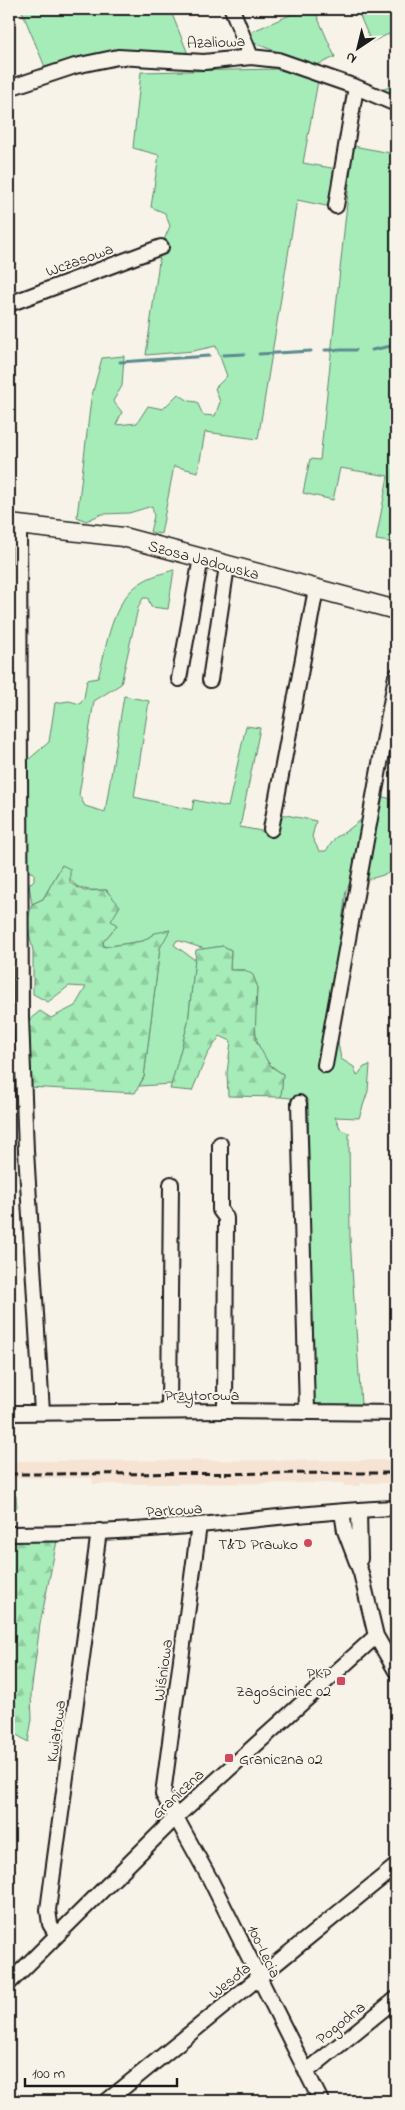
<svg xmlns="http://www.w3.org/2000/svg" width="405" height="2110" font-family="'Indie Flower',sans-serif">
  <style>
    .built { fill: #f6e3d4 }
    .grass { fill: #a6ecb9; stroke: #61846a }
    .forest { fill: url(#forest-firs); stroke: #61846a }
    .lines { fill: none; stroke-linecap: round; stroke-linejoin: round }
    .stream { stroke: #5a8b8f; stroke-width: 3 }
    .minor-casing { stroke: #1c1c1c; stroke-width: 18 }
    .major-casing { stroke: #1c1c1c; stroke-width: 21 }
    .minor { stroke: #f7f3e8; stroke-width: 14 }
    .major { stroke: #f7f3e8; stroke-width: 18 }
    .rail { stroke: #1c1c1c; stroke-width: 3; stroke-dasharray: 8 4; stroke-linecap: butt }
    .poi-dot { fill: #d1495b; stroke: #f7f3e8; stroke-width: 2 }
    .labels { text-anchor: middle; stroke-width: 4; stroke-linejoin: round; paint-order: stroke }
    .street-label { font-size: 16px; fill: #1c1c1c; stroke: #f7f3e8 }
    .poi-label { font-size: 16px; fill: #1c1c1c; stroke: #f7f3e8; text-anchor: end }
  </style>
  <defs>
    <pattern id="forest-firs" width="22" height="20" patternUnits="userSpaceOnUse" patternTransform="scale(1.25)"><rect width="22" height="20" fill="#a6ecb9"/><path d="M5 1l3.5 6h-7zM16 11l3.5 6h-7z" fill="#8eca9e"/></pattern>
  </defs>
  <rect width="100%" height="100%" fill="#f7f3e8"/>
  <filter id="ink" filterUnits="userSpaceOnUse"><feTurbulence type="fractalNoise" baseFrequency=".02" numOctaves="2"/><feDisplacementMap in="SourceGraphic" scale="10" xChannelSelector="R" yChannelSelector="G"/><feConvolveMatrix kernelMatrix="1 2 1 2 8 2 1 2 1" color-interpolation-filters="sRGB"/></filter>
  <g filter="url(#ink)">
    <path class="built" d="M396 1460V1483H361L360 1486H344V1483L93 1484 92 1478H9V1461Z"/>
    <path class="grass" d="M21 9H170L188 54 111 51 78 57 45 67Z
      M304 9H314L335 57 315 66 251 42 253 31Z
      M357 9H396V51L389 34 371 42Z
      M277 69 318 81 303 163 337 169 331 207 297 200 258 439 205 432 198 472 174 466 161 534 150 532 154 516 152 506 129 513 102 514 86 521 77 517 91 399 102 358 124 356 122 386 113 401 122 412 116 425 137 423 148 406 163 409 178 394 189 401 197 402 203 415 215 416 220 402 215 388 227 376 216 346 193 351 146 355 161 247 170 226 165 213 151 207 159 155 133 148 141 72Z
      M396 84V98L382 92V90Z
      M353 146 396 154V543L376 540 388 476 340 468 333 500 303 493 310 459 320 460Z
      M174 570 168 609 151 607 148 598H143L138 608 121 684 94 701 79 795 85 806 105 812 124 696 149 701 134 797 192 810 194 800 228 807 246 726 260 728 240 827 272 833 281 814 316 821 312 837 319 851H326L335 838 348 830 366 816 371 794 396 800V867L390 873 349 885 346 890 339 947 354 951 337 1037 341 1059 354 1067 357 1076 364 1067 370 1065 368 1091 359 1118 335 1117 341 1130 349 1133 350 1238 361 1405H313L308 1100 281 1097 283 1074C247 1053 256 1021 257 985L245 970H230L231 950 223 946 205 949 177 940 174 945 195 960 188 1023 172 1084 139 1086 144 1077 160 947 155 933 143 941 104 947 103 942 117 925 110 921 114 902 107 890C80 891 74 890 62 865L43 899 32 904 29 885 34 880V873L27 871 28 760 49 742 55 703 69 701 80 704 84 698 87 680 98 678C107 647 111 600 142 582 151 576 164 573 174 570Z"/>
    <path class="forest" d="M62 865 70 869V883L84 891 106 890 120 906 111 921 117 925 103 942 104 947 143 941 155 933 170 930 160 948 144 1077 135 1093 28 1087 30 1019 40 1011 51 1018 75 1006 86 987 69 986 48 1002 33 994V951L27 923 32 904 43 899Z
      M223 946 231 950 230 970H245L253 975 257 985 255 1039 270 1066 283 1074 281 1097 228 1096 227 1073 231 1041 220 1036 207 1055 192 1091 170 1089 188 1023 196 950Z
      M9 1494 16 1496 17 1507 9 1515Z
      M9 1538 57 1541 40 1624 31 1694 32 1719 28 1742 9 1730Z"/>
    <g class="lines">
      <path class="stream" d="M325 350H356
        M372 350 396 345
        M259 354 311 351
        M223 355 244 354
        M120 362 209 356"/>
      <g class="minor-casing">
        <path id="minor" d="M232 9 251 57
          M9 88 75 66 118 57 204 62 251 57 278 60 356 87 396 104
          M336 206 356 87
          M9 304 161 247
          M19 525 21 1017 26 1151 42 1412
          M179 679 201 558
          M210 680 227 566
          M271 829 316 589
          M325 1065 396 676
          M299 1103 307 1411
          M220 1144V1210L226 1218 225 1411
          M169 1411 171 1184
          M9 1413 225 1411 396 1413
          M359 1510 360 1559
          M342 1512 345 1531 361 1573 376 1636 396 1671
          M199 1525 163 1794 210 1879 321 2101
          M9 1534C72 1534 136 1531 199 1525 265 1519 330 1510 396 1508
          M56 1934 50 1924 48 1910 99 1531
          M9 1983 176 1817 376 1636
          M306 2072 396 1999
          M107 2101 396 1866"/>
      </g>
      <g class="major-casing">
        <path id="major" d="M9 524 123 537 396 610"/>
      </g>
      <use href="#minor" class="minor"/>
      <use href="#major" class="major"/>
      <path class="rail" d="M9 1474 396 1473"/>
    </g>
  </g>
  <g class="poi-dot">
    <circle cx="308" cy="1543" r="5"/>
    <rect x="336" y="1676" width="10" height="10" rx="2.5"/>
    <rect x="224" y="1753" width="10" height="10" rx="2.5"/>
  </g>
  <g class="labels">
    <g class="street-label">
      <text transform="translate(216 41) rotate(-2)" y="6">Azaliowa</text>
      <text transform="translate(79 259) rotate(-20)" y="6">Wczasowa</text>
      <text transform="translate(204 559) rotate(15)" y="6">Szosa Jadowska</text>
      <text x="202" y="1400">Przytorowa</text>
      <text transform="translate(174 1509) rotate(-4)" y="6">Parkowa</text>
      <text transform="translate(162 1670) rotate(-82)" y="6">Wiśniowa</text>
      <text transform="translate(55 1731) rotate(-82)" y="6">Kwiatowa</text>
      <text transform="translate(177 1793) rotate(-43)" y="6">Graniczna</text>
      <text transform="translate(265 1951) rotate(64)" y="6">100-Lecia</text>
      <text transform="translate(229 1980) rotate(-39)" y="6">Wesoła</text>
      <text transform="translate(340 2022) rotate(-39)" y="6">Pogodna</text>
    </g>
    <g class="poi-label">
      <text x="298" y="1549">T&amp;D Prawko</text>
      <text x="331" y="1678">PKP<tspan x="331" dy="18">Zagościniec 02</tspan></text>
      <text x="239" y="1764" text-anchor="start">Graniczna 02</text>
    </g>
  </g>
  <rect width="405" height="2110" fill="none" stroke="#f7f3e8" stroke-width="30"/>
  <rect x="15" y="15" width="375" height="2080" fill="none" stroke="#1c1c1c" stroke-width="2" filter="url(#ink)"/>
  <g transform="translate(358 48) rotate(215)" stroke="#f7f3e8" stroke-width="4" paint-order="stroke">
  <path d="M0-4L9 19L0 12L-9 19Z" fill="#1c1c1c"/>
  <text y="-8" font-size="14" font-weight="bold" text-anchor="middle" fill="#1c1c1c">N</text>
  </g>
  <path d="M25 2078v8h152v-8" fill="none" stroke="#1c1c1c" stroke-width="2.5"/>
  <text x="32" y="2078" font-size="15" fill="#1c1c1c" stroke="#f7f3e8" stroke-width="4" paint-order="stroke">100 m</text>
</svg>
